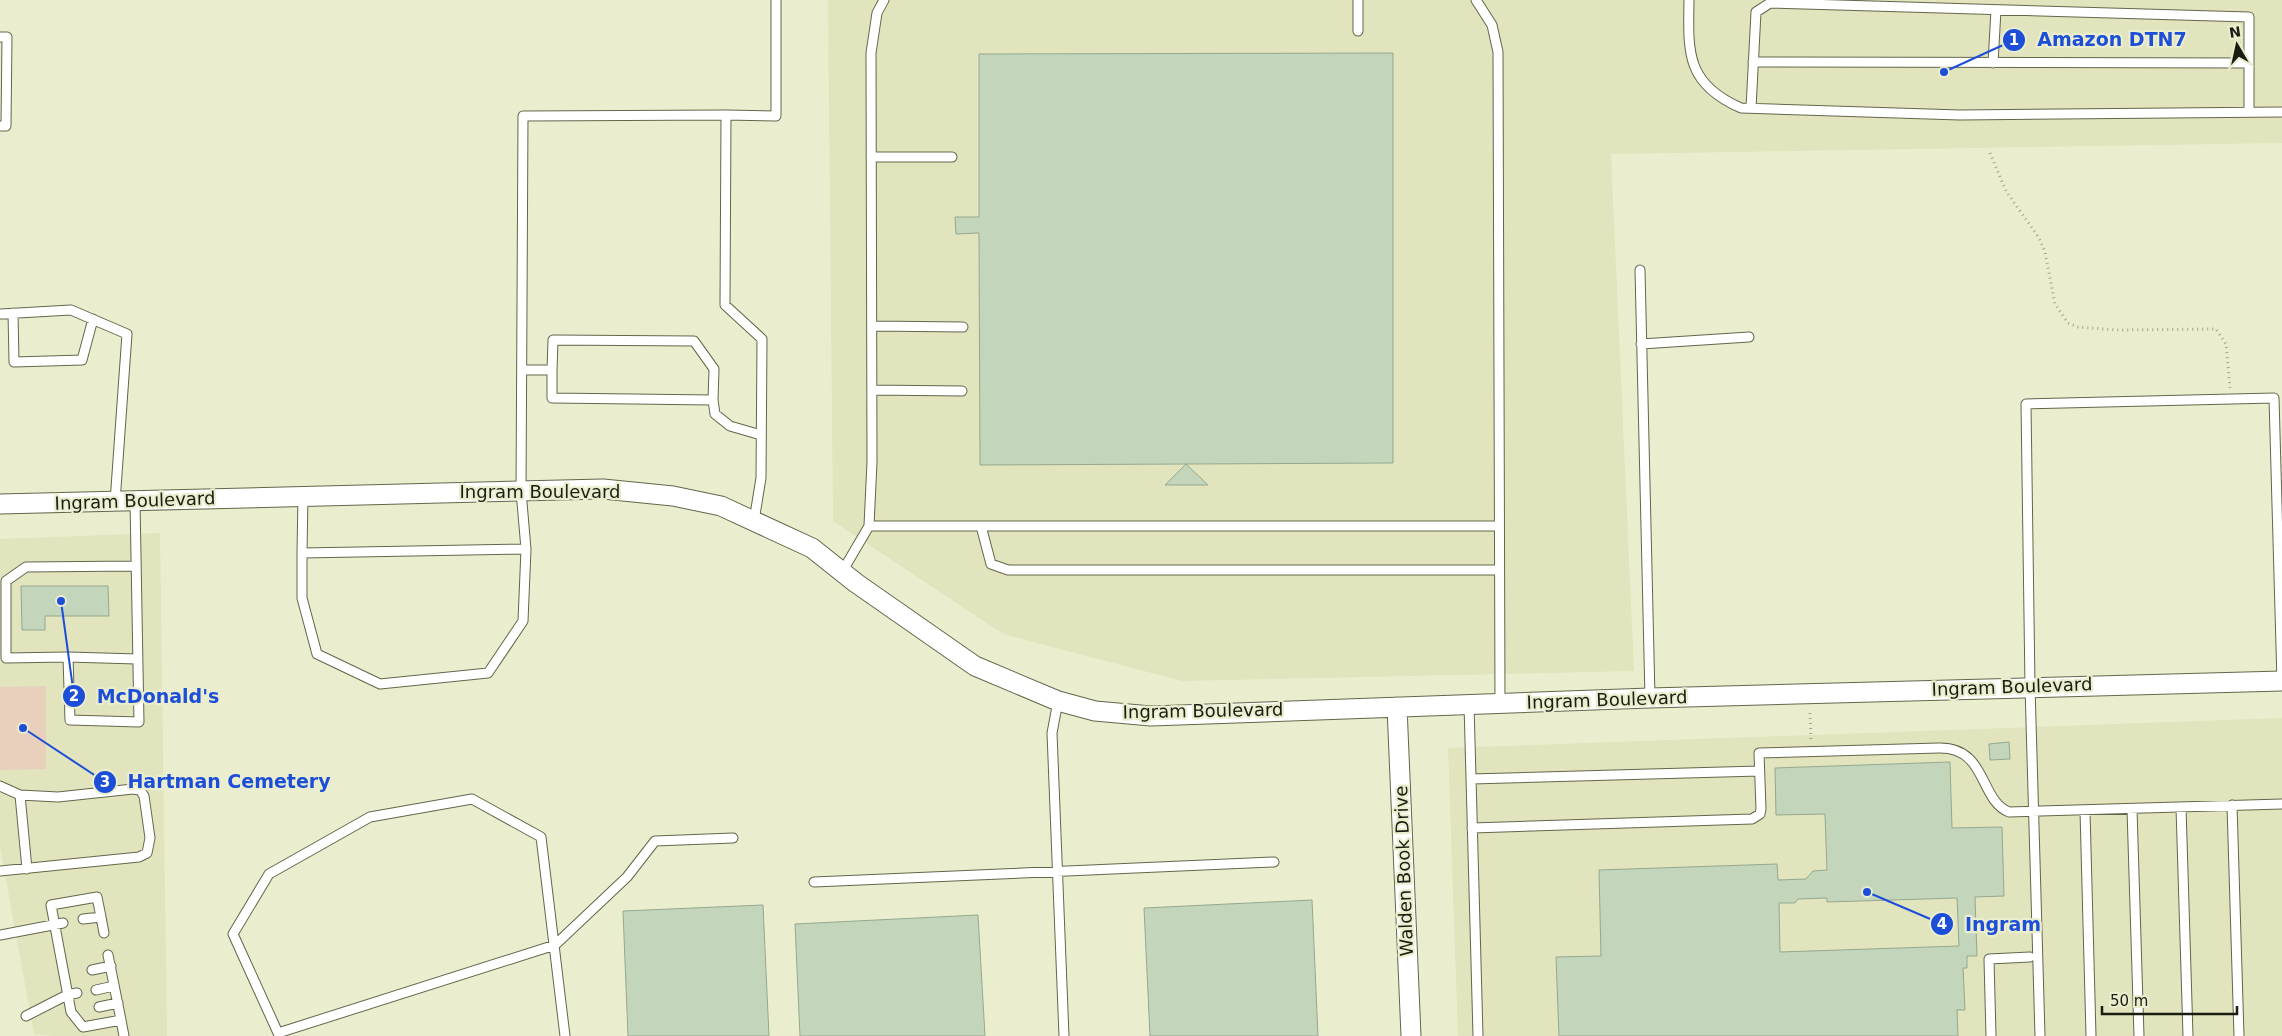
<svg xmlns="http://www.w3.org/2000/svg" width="2282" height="1036" font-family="'DejaVu Sans',sans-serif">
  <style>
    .built { fill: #e1e4bd }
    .green { fill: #e9d0bc }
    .building { fill: #c3d6bc; stroke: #95a88e; fill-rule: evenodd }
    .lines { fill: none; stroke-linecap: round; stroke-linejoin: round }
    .service-casing { stroke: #64664b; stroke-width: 11 }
    .minor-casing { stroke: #64664b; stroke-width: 21 }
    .path { stroke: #a3a68d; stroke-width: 3; stroke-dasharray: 1 4; stroke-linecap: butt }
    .service { stroke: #fff; stroke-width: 9 }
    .minor { stroke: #fff; stroke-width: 19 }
    .labels { text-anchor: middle; stroke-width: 4.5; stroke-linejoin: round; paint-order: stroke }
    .street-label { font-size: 18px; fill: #1c1d12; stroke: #eaeece }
    .leader { fill: none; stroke: #1d4ed8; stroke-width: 2 }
    .callout-dot { fill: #1d4ed8; stroke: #eaeece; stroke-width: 2 }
    .mark-label { font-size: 15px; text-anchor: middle; font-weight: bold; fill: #fff }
    .callout-label { font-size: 19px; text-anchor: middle; font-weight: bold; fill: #1d4ed8; stroke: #eaeece; stroke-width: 4.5; stroke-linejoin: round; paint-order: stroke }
  </style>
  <rect width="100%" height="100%" fill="#eaeece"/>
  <path class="built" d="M828 0H2282V143L1611 154 1634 671 1182 681 1003 634 833 521Z
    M160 533 167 1036H52L34 1034 0 847V539Z
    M2282 718V1036H1458L1448 748Z"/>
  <path class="green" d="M46 686V769L0 770V687Z"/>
  <path class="building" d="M1393 53V463L980 465 979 233 956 234 955 217H979V54Z
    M1186 464 1208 485H1165Z
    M21 586H108L109 616H45V630H22Z
    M2009 742 2010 759 1990 760 1989 744Z
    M1950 762 1952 828 2002 827 2004 896 1975 897 1977 956H1967V968H1963L1965 1010H1957L1958 1036H1559L1556 957 1601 956 1599 870 1777 864 1778 880 1806 879 1813 871 1827 870 1825 814 1776 815 1775 768ZM1827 898V902L1957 898 1959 946 1780 952 1779 903H1795L1798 899Z
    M1312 900 1318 1036H1150L1144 908Z
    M763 905 769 1036H628L623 911Z
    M978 915 985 1036H800L795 924Z"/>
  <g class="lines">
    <g class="service-casing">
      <path id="service" d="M1476 0 1492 25 1498 52 1500 704
        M1689 0C1688 53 1686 84 1741 108L1960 115 2282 112
        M1358 31V0
        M0 37H7L6 126H0
        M1753 62 2249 63
        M1993 63 1996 10
        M1751 108 1756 12 1770 3 2249 17V112
        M726 115 776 116V0
        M871 157H952
        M1640 270 1650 698
        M13 313 14 362 82 360 93 319
        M0 314 71 310 127 334 115 502
        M872 326 963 327
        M1641 344 1749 337
        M522 370H552L553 340 694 341 714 369 713 400 552 398V370
        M872 390 962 391
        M713 400 715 414 730 426 761 435
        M303 496 302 553 526 549 521 491 523 116 726 115 725 305 762 339 761 478 754 521
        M135 501 139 722 70 720 68 657 6 658V581L26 567 136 566
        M869 526H1499
        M981 526 991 564 1008 570H1499
        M302 553V598L317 654 380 684 488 673 523 621 526 549
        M842 572 869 526 872 462 871 53 877 13 884 0
        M68 657 137 659
        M1058 701 1052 733 1064 1036
        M1469 704 1478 1036
        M1471 779 1759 771
        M0 786 20 795 58 797 133 789 140 790 144 796 150 838 147 853 139 857 0 871
        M20 795 27 869
        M2232 805 2239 1036
        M2181 807 2188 1036
        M2132 809 2139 1036
        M2085 811 2091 1036
        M1472 828 1752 819 1760 814 1761 809 1759 753 1939 748C1987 747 1979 800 2009 812L2282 804
        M814 882 1274 862
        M101 917 97 897 51 905 71 1012 83 1027 121 1020 108 955
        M83 919 101 917 104 933
        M0 935 63 923
        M92 970 111 966
        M96 990 114 986
        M99 1007 118 1003
        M26 1016 67 995 77 993
        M121 1020 124 1036
        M565 1036 541 837 472 799 370 817 269 874 233 934 278 1033 555 945 627 877 655 841 733 838
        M1991 1036 1989 959 2030 957
        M2040 1036 2030 686 2026 404 2274 398 2282 682"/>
    </g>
    <g class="minor-casing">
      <path id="minor" d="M0 504 603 489 673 496 721 506 812 548 856 583 975 666 1058 701 1095 711 1151 716 1650 698 2282 681
        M1397 707 1411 1036"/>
    </g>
    <path class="path" d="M1990 153 2006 191 2039 238 2045 252 2055 304 2068 323 2078 327 2116 330 2216 329 2226 344 2230 388
      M1810 713 1811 740"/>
    <use href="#service" class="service"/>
    <use href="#minor" class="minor"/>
  </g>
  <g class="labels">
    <g class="street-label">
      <text x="540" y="498">Ingram Boulevard</text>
      <text transform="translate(135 501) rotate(-2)" y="6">Ingram Boulevard</text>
      <text transform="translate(2012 687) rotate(-2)" y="6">Ingram Boulevard</text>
      <text transform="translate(1607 700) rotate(-2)" y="6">Ingram Boulevard</text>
      <text transform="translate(1203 711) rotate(-1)" y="6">Ingram Boulevard</text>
      <text transform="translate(1404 871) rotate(-92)" y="6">Walden Book Drive</text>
    </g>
  </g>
  <path class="leader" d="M1944 72L2014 40M61 601L74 696M23 728L105 782M1867 892L1942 924"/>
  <g class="callout-dot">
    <circle cx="1944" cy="72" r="5"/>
    <circle cx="61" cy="601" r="5"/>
    <circle cx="23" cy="728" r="5"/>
    <circle cx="1867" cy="892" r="5"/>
    <circle cx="2014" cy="40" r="12"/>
    <circle cx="74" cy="696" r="12"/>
    <circle cx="105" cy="782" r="12"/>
    <circle cx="1942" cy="924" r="12"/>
  </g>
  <g class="mark-label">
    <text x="2014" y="45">1</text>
    <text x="74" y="701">2</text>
    <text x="105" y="787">3</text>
    <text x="1942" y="929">4</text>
  </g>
  <g class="callout-label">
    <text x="2112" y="46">Amazon DTN7</text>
    <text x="158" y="703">McDonald's</text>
    <text x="229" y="788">Hartman Cemetery</text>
    <text x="2003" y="931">Ingram</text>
  </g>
  <g transform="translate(2237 45) rotate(351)" stroke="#eaeece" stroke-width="4" paint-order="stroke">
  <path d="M0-4L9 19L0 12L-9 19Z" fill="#1c1d12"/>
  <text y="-8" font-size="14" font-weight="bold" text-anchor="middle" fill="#1c1d12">N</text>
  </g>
  <path d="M2102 1006v8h135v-8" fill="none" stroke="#1c1d12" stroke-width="2.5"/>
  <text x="2110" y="1006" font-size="15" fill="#1c1d12" stroke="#eaeece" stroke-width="4" paint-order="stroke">50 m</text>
</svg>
